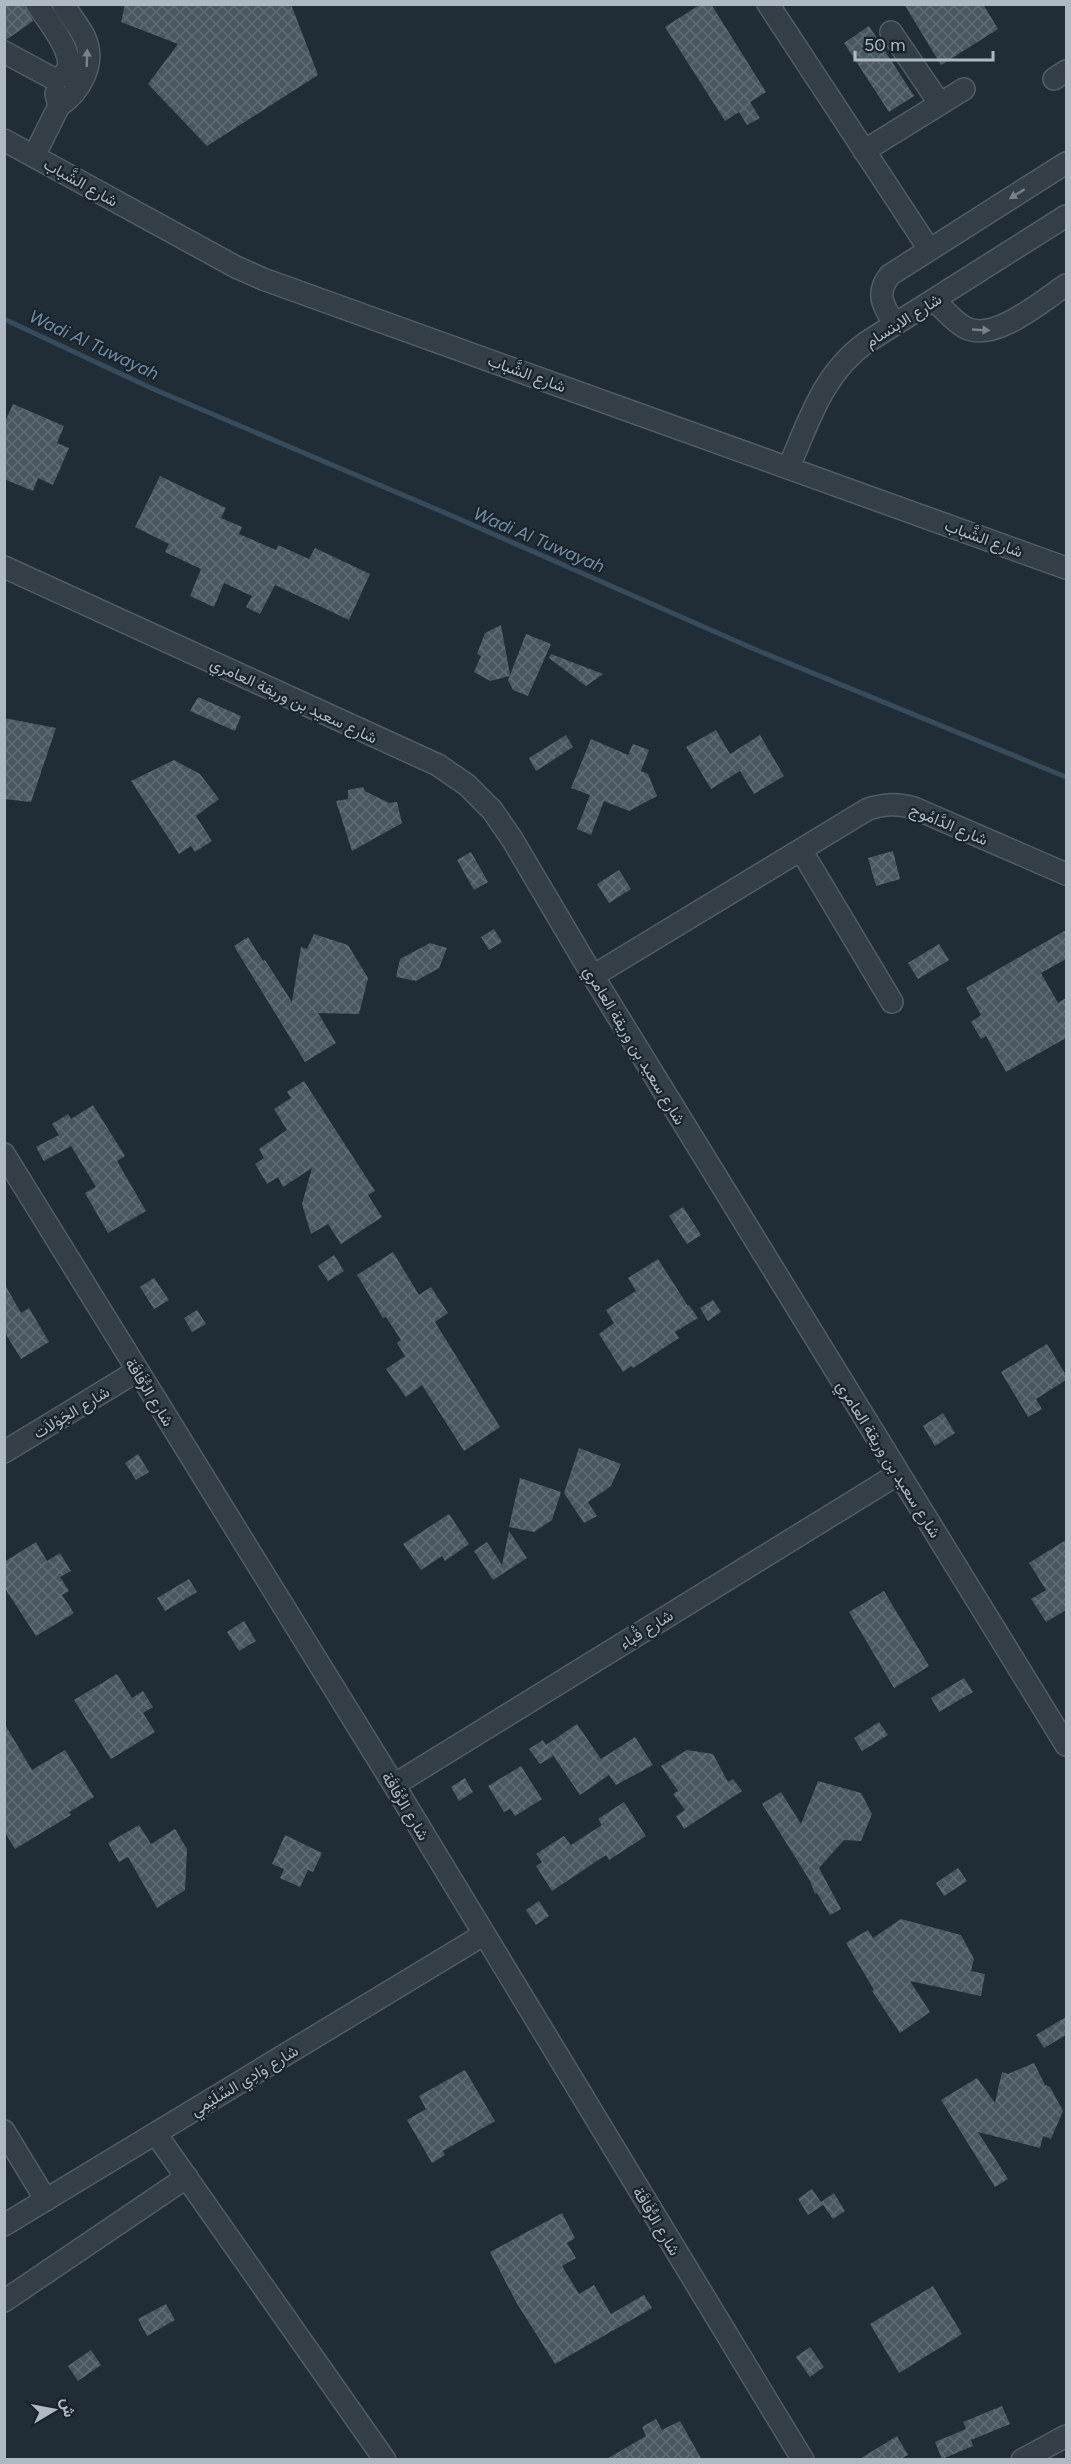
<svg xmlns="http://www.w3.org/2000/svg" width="1071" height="2464" font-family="Figtree,Vazirmatn,sans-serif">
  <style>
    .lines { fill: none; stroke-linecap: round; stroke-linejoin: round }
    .stream { stroke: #364b5c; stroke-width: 5 }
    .building { fill: url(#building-cross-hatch) }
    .minor-casing { stroke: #525c64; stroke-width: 24 }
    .minor { stroke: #343e46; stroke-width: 21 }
    .oneway { fill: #78828b }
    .labels { text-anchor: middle; stroke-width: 4.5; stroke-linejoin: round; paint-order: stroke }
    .street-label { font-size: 16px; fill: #afb9c3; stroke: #1a232b }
    .water-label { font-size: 18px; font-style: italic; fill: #718ea5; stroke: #1a232b }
  </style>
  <defs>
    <pattern id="building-cross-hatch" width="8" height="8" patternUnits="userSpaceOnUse" patternTransform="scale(1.5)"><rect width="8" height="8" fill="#495761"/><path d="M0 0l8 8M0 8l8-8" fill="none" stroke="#616d76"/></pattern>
  </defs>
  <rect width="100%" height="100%" fill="#212d36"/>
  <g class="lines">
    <path class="stream" d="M4 319 151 388 450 515 754 649 1066 777"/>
  </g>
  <path class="building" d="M4 4H24L33 21 6 40Z
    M125 4H291L318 75 207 146 148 84 178 44 121 22Z
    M701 4H711L766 92 750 102 760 118 747 125 739 112 725 121 665 27Z
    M904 4H983L998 29 941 65Z
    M869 26 914 96 889 112 844 43Z
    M13 404 64 426 57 443 69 448 53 485 38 478 33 491 4 479V424Z
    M160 476 226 508 221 518 242 527 239 534 276 550 278 545 309 559 315 548 370 574 349 620 275 585 260 614 246 607 252 596 224 583 214 607 190 596 201 569 165 552 169 544 135 527Z
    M501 625 510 675 526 634 551 644 528 696 513 690 508 680 510 676 490 681 474 672 481 656 477 654 485 633Z
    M551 654 603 674 586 686 549 658Z
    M198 697 241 716 235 731 190 711Z
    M4 718 56 728 31 802 4 799Z
    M716 730 730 754 760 735 784 776 754 794 740 771 711 789 686 747Z
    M566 735 573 747 536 771 529 758Z
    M591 739 628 755 633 744 649 750 641 771 648 774 657 796 629 811 604 801 591 835 577 829 590 795 571 788Z
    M174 760 200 774 219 799 196 816 212 841 195 852 191 846 179 854 131 781Z
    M363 787 365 791 389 803 397 802 402 823 352 851 336 801 348 799V790Z
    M893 851 900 879 876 886 868 858Z
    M471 852 488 882 474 890 457 860Z
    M619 870 631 889 609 903 597 884Z
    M494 929 502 942 489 950 481 937Z
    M1066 930V959L1041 973 1058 1003 1066 998V1038L1006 1072 986 1036 981 1039 971 1022 981 1015 966 988Z
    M314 934 348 945 368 978 359 1014 318 1013 336 1043 305 1062 234 946 248 937 263 961 265 960 292 1002 301 947 307 949Z
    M430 943 447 948 439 968 416 981 396 977 400 959Z
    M939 944 949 960 918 979 908 963Z
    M304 1081 375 1191 368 1195 382 1217 341 1244 328 1224 311 1234 302 1204 312 1168 283 1187 278 1177 267 1184 255 1164 264 1158 259 1149 287 1130 274 1109 291 1098 287 1092Z
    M93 1105 125 1156 117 1161 146 1211 108 1233 85 1193 96 1187 71 1146 44 1161 36 1147 59 1135 52 1124 68 1114 71 1119Z
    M683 1207 701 1235 687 1244 669 1216Z
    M393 1252 419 1295 431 1287 448 1313 435 1322 500 1427 464 1451 422 1385 406 1397 386 1369 405 1356 397 1343 401 1340 386 1317 383 1318 357 1275Z
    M334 1255 344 1271 328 1281 318 1266Z
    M658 1259 688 1306 689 1305 698 1318 675 1332 679 1338 633 1368 631 1366 623 1372 599 1334 614 1323 606 1310 636 1291 628 1278Z
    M154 1278 169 1300 154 1309 140 1287Z
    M4 1283 21 1313 29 1308 49 1342 21 1359 4 1331Z
    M713 1300 721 1312 708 1321 700 1308Z
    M197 1310 206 1324 192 1332 184 1318Z
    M1047 1344 1066 1375V1380L1036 1399 1042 1409 1028 1417 1001 1372Z
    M943 1413 955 1433 935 1446 923 1426Z
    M579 1448 621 1464 611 1486 588 1502 597 1516 584 1523 564 1493Z
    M138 1454 149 1472 136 1480 125 1463Z
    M520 1478 561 1492 552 1520 534 1532 509 1527Z
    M449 1514 469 1544 445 1561 442 1556 421 1570 403 1544Z
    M509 1531 527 1558 493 1580 474 1551 487 1542 502 1565Z
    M1066 1540V1610L1046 1622 1031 1599 1046 1590 1029 1563Z
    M36 1542 47 1561 60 1553 71 1571 60 1577 69 1591 62 1595 74 1613 36 1636 4 1587V1562Z
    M189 1579 197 1592 165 1611 157 1598Z
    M884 1591 929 1666 894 1688 849 1612Z
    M244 1621 256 1641 239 1651 227 1632Z
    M117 1674 132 1698 143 1691 153 1707 143 1713 155 1732 111 1759 74 1700Z
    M964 1678 973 1692 939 1712 931 1698Z
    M879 1722 888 1735 862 1751 854 1738Z
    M4 1723 32 1770 65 1750 94 1797 69 1812 71 1815 15 1849 4 1831Z
    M577 1724 601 1759 635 1737 653 1765 616 1785 609 1775 580 1795 546 1745Z
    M543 1740 553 1756 540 1764 529 1749Z
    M687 1750 713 1754 728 1782 733 1779 742 1791 684 1829 676 1816 685 1810 673 1794 678 1791 661 1766Z
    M521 1766 542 1799 515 1816 510 1809 504 1812 488 1786Z
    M465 1778 473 1792 459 1801 451 1787Z
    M818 1781 861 1793 872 1814 861 1841 844 1840 819 1868 841 1909 830 1915 817 1893 815 1894 810 1881 762 1804 781 1792 801 1824Z
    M624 1802 646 1836 609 1860 606 1855 552 1891 536 1866 542 1862 536 1854 564 1836 571 1845 602 1825 598 1819Z
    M139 1825 151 1844 175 1829 187 1849 185 1890 157 1908 128 1857 119 1862 108 1843Z
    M285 1835 322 1853 313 1872 308 1870 300 1887 280 1878 284 1869 272 1864Z
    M958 1868 967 1881 944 1896 936 1883Z
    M539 1901 549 1916 536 1925 526 1910Z
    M901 1919 961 1935 974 1959 971 1971 985 1974 981 1996 910 1981 930 2012 900 2033 872 1991 874 1990 846 1943 868 1930 873 1938Z
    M1066 2017V2035L1044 2048 1036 2035Z
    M1034 2063 1045 2085 1050 2087 1063 2111 1051 2139 1043 2136 1040 2148 978 2132 1008 2179 995 2187 941 2100 977 2078 995 2103 1002 2072 1008 2074Z
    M465 2070 495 2121 443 2151 445 2155 432 2163 407 2120 426 2109 419 2096Z
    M812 2189 821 2202 834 2193 845 2211 833 2219 823 2205 808 2215 798 2199Z
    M562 2213 575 2238 567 2243 576 2258 562 2266 579 2294 594 2285 611 2314 644 2295 652 2308 555 2364 516 2302 490 2252Z
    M933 2286 962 2334 899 2373 870 2324Z
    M166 2304 175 2320 147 2336 138 2319Z
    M810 2347 824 2367 810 2377 796 2357Z
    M91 2350 101 2365 78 2381 68 2366Z
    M1002 2406 1010 2424 971 2440 973 2446 942 2459 935 2442 966 2429 969 2436 963 2422Z
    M656 2419 662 2430 680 2421 702 2460H605L646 2436 642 2427Z
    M897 2436 908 2455 899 2460H858Z"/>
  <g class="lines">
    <g class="minor-casing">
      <path id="minor" d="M37 4C47 21 91 70 54 79
        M768 4 929 249
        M891 32 940 104
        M4 52 54 79
        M1054 79 1066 71
        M59 106C81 91 97 62 84 36 78 25 70 15 63 4
        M4 140 236 267 263 279 1066 568
        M864 151 964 89
        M34 156 59 106 56 94
        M934 300C944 309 954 322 966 328 995 342 1042 301 1066 285
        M895 324C883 307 875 293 890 275L1066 163
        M789 467C809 420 824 372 867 342L1066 216
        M4 567 438 765 467 785 492 810 512 839 593 976 1066 1745
        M801 850 892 1002
        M593 976 868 809C885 804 897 803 914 808L1066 874
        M4 1154 394 1785 803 2460
        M4 1452 137 1371
        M394 1785 898 1474
        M4 2131 46 2200
        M156 2134 385 2460
        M4 2225 483 1935
        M4 2301 187 2177
        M1022 2460 1066 2436"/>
    </g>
    <use href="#minor" class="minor"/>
  </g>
  <defs><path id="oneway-solid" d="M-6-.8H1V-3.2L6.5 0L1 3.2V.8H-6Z" transform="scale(1.5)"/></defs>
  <g class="oneway">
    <use href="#oneway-solid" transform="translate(87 58) rotate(-88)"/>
    <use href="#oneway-solid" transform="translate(1017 194) rotate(148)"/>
    <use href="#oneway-solid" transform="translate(981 330) rotate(3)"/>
  </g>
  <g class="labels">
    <g class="street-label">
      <text transform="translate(81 182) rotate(29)" y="6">شارع الشَّباب</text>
      <text transform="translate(903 320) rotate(-32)" y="6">شارع الابتسام</text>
      <text transform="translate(527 373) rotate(20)" y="6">شارع الشَّباب</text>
      <text transform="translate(984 538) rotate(20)" y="6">شارع الشَّباب</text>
      <text transform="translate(294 700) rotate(25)" y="6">شارع سعيد بن وريقة العامري</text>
      <text transform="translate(949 824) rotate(23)" y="6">شارع الدَّامُوج</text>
      <text transform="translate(635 1045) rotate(59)" y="6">شارع سعيد بن وريقة العامري</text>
      <text transform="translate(150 1392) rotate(58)" y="6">شارع الرُّفَاقَة</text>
      <text transform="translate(71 1412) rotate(-31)" y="6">شارع الجَوْلاَت</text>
      <text transform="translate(889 1459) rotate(58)" y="6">شارع سعيد بن وريقة العامري</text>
      <text transform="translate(646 1629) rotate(-32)" y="6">شارع قُباء</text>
      <text transform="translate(406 1806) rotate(59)" y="6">شارع الرُّفَاقَة</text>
      <text transform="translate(244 2080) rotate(-31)" y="6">شارع وَادِي السِّلَيْمِي</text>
      <text transform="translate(657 2221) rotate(59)" y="6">شارع الرُّفَاقَة</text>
    </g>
    <g class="water-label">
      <text transform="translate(94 345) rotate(25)" y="6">Wadi Al Tuwayah</text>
      <text transform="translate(539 540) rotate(23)" y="6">Wadi Al Tuwayah</text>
    </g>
  </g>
  <rect width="1071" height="2464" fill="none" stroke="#afb9c3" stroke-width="12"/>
  <g transform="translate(54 2410) rotate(80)" stroke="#1a232b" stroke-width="4.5" paint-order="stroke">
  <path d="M0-4.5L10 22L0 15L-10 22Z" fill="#afb9c3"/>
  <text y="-9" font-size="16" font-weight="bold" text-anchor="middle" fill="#afb9c3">ش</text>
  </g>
  <path d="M855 51v9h138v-9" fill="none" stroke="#afb9c3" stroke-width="3"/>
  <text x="864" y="51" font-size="18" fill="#afb9c3" stroke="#1a232b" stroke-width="4.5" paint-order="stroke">50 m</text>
</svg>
